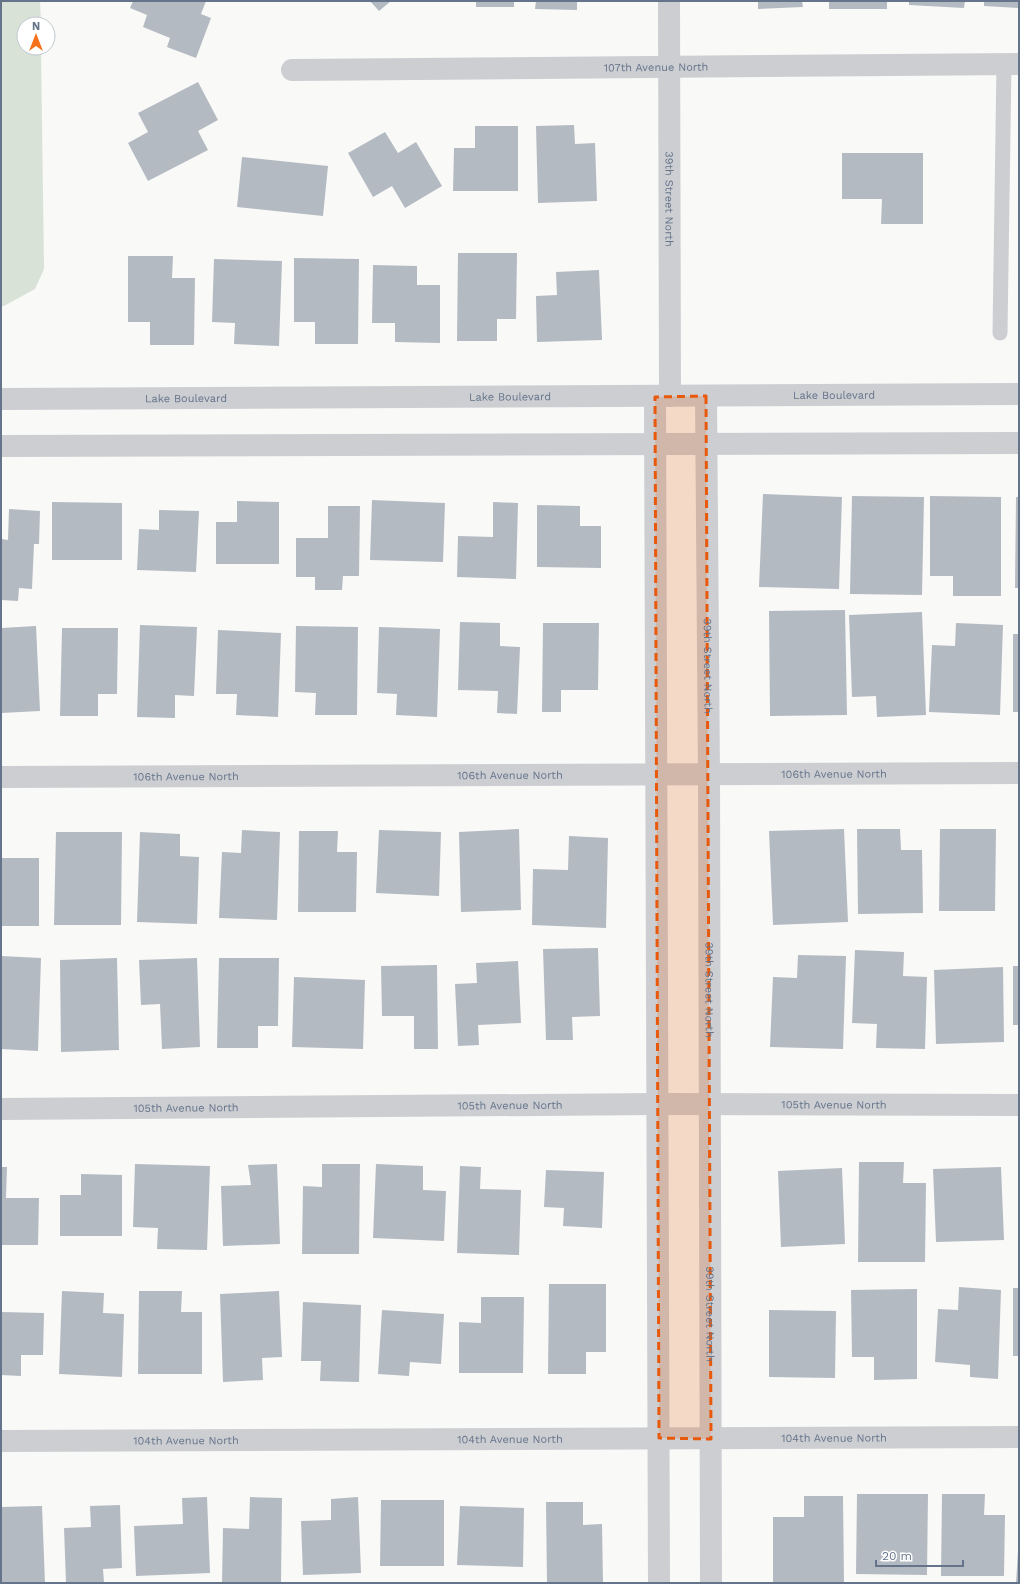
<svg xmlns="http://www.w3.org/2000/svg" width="1020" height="1584" font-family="'Work Sans',sans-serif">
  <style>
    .green { fill: #d9e2d7 }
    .building { fill: #b4bac2 }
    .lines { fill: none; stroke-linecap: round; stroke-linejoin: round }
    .service { stroke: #ccced2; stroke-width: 15 }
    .minor { stroke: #ccced2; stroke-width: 22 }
    .tertiary { stroke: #ccced2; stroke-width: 22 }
    .marked { fill: #e8590c; fill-opacity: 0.2; stroke: #e8590c; stroke-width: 3; stroke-dasharray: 8 5; stroke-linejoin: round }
    .labels { text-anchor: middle; stroke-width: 4; stroke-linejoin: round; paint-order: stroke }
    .street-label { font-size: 11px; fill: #65748b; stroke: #fff }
  </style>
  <rect width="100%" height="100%" fill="#f9f9f7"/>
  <path class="green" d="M1 1H40L41 24H24V48H41L44 269 35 289 4 306H1Z"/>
  <path class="building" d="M133 1H206L201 14 211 18 196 58 167 47 170 38 143 27 147 15 130 8Z
    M370 1H391L379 11Z
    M476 1H514V7H476Z
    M536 1H577V10L535 9Z
    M758 1H802L803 7 758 9Z
    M829 1H887V9H829Z
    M909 1H965L964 8 909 5Z
    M984 1H1019V8L984 6Z
    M198 82 218 120 198 131 208 150 148 181 128 143 148 132 138 113Z
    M574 125 575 144 595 143 597 201 538 203 536 126Z
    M475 126H518V191H453L454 148H475Z
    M385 132 398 153 416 142 442 186 405 208 392 186 373 197 348 153Z
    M842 153H923V224H881L882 199H842Z
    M242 157 328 166 323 216 237 207Z
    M458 253H517L516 319H497V341H457Z
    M128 256H173L172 278H195L194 345H150V322H128Z
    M294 258 359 259 358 344H315V322H294Z
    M214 259 282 261 279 346 234 344 235 323 212 322Z
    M373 265 417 266V285H440V343L395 342V323H372Z
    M599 270 602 340 537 342 536 296 557 295 556 272Z
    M763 494 842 497 839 589 759 587Z
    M852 496 924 497 922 595 850 594Z
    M930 496 1001 497V596H953V576H930Z
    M1016 497H1019V588H1015Z
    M372 500 445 503 443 562 370 560Z
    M237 501 279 502V564H216V522H237Z
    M52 502 122 503V560H52Z
    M493 502 518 503 516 579 457 577 458 536 493 537Z
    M537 505 580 506V526H601V568L537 567Z
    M328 506H360L359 576H343L342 590H315V577H296V538H328Z
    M9 509 40 511 39 544H34L32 589 19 588 18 601 1 600V539L8 540Z
    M159 510 199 511 196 572 137 570 139 529 159 530Z
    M845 610 847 715 770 716 769 611Z
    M922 612 926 715 877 717 876 696 852 697 849 615Z
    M460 622 500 623V646L520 647 517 714 497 713 498 691 458 690Z
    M543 623H599L598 690H561V712H542Z
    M956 623 1003 625 1000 715 929 712 932 645 955 646Z
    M140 625 197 627 194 696 175 695V718L137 717Z
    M36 626 40 711 1 713V628Z
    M296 626 358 627 357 715H315L316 693 295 692Z
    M379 627 440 629 437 717 396 715 397 694 377 693Z
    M62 628H118L117 694H98V716H60Z
    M218 630 281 633 278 717 236 715 237 694H216Z
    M1013 634H1019V712H1013Z
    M519 829 521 910 461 912 459 832Z
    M844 829 848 922 773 925 769 831Z
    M857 829H900L901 850H922L923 913 858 914Z
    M940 829H996L995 911H939Z
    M242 830 280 832 277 920 219 918 222 852 241 853Z
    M379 830 441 832 439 896 376 893Z
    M299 831H338L337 852H357L356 912H298Z
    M56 832H122L121 925H54Z
    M140 832 180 834V856L199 857 197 924 137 922Z
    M569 836 608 838 606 928 532 925 533 869 568 870Z
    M1 858H39V926H1Z
    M598 948 600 1016 572 1017 573 1040H546L543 949Z
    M855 950 904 952 903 976 927 977 925 1049 876 1048 877 1024 852 1023Z
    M798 955 846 956 843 1049 770 1047 773 977 797 978Z
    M1 956 41 958 38 1051 1 1049Z
    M117 958 119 1050 61 1052 60 960Z
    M197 958 200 1047 162 1049 160 1004 141 1005 139 960Z
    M219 958H279L278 1026H258V1048H217Z
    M518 961 521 1023 478 1025 479 1045 458 1046 455 984 477 983 476 963Z
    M437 965 438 1049H414V1016H382L381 966Z
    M1013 966H1019V1025H1013Z
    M1003 967 1004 1042 936 1044 934 970Z
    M294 977 365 980 363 1049 292 1047Z
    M859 1162H904L903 1183H926L925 1262H858Z
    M135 1164 210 1166 207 1250 157 1249 158 1228 133 1227Z
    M277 1164 280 1244 223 1246 221 1186 251 1185 248 1165Z
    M322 1164H360L359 1254H302L303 1186 322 1187Z
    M376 1164 423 1166V1190L446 1191 444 1241 373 1238Z
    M460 1166 481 1167 480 1189 521 1190 519 1255 457 1253Z
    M1 1167H7L6 1198H39L38 1245H1Z
    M1001 1167 1004 1240 936 1242 933 1169Z
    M842 1168 845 1244 781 1247 778 1171Z
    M546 1170 604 1172 602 1228 563 1226 564 1208 544 1207Z
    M81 1174 122 1175V1236H60V1195H81Z
    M549 1284H606V1352H586V1374H548Z
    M959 1287 1001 1290 998 1379 970 1377V1365L935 1362 938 1309 958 1310Z
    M1013 1288H1019V1356H1013Z
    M917 1289V1379L874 1380V1357H852L851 1290Z
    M62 1291 104 1293 103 1313 124 1314 122 1377 59 1374Z
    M139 1291H182L181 1312H202V1374H138Z
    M279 1291 282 1357 262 1358 263 1380 223 1382 220 1294Z
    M481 1297H524L523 1373H459V1322L481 1323Z
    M303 1302 361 1305 359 1382 320 1381 321 1361H301Z
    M382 1310 444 1314 441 1364 410 1362 409 1376 378 1374Z
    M769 1310 836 1311 835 1378 769 1377Z
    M1 1312 44 1313 43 1355H21V1376L1 1375Z
    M857 1494H928L927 1575 856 1574Z
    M942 1494H985L984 1515H1005L1004 1576H941Z
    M804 1496H843L844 1583H773V1517H804Z
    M207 1497 210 1573 136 1576 134 1526 183 1524 182 1498Z
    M250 1497 282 1498 281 1583H222L223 1528 249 1529Z
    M358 1497 361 1573 303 1575 301 1521 331 1520V1499Z
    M381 1500H444V1566H380Z
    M546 1502H583V1525L602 1524 603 1583H547Z
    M120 1505 122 1568 103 1569 104 1583H66L64 1528 91 1527 90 1506Z
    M42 1506 45 1583H2L1 1507Z
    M460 1506 524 1508 523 1567 457 1565Z
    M1018 1551H1019V1583H1016Z"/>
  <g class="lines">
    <path class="service" d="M1000 333 1004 64"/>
    <g class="minor">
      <path id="s1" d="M669 1 670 396"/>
      <path id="s2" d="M292 70 1019 64"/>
      <path id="s3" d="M706 396 709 775 711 1583"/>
      <path d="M655 397 659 1583"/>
      <path id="s4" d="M1 777 1019 773"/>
      <path id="s5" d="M1 1109 657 1104 1019 1105"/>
      <path id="s6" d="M1 1441 1019 1437"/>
    </g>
    <g class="tertiary">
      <path id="s7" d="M1 399 1019 394"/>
      <path d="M1 446 1019 443"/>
    </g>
  </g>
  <path class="marked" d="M706 396 711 1439 659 1438 655 397Z"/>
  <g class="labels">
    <g class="street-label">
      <text dy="4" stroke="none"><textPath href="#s2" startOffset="364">107th Avenue North</textPath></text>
      <text dy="4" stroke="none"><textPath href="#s1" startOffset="198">39th Street North</textPath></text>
      <text dy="4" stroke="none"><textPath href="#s7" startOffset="833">Lake Boulevard</textPath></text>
      <text dy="4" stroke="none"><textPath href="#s7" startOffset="509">Lake Boulevard</textPath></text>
      <text dy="4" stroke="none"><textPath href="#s7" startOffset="185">Lake Boulevard</textPath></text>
      <text dy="4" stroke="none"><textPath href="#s3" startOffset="270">39th Street North</textPath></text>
      <text dy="4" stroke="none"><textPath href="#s4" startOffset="833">106th Avenue North</textPath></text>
      <text dy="4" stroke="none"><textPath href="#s4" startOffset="509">106th Avenue North</textPath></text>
      <text dy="4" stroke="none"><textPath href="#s4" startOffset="185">106th Avenue North</textPath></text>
      <text dy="4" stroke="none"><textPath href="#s3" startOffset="594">39th Street North</textPath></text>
      <text dy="4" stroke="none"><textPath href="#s5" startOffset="833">105th Avenue North</textPath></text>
      <text dy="4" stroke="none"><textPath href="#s5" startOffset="509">105th Avenue North</textPath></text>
      <text dy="4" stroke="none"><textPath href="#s5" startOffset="185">105th Avenue North</textPath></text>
      <text dy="4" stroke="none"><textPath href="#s3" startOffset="918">39th Street North</textPath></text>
      <text dy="4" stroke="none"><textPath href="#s6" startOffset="833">104th Avenue North</textPath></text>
      <text dy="4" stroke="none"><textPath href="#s6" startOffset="509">104th Avenue North</textPath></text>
      <text dy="4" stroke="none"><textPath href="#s6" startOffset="185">104th Avenue North</textPath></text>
    </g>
  </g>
  <rect width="1020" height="1584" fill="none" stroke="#65748b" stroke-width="4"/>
  <g transform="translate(36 36)"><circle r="19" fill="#ffffff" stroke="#c1c7d1"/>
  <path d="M0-3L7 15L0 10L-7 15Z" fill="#f5711b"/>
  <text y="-6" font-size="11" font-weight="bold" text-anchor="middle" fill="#65748b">N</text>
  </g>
  <path d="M876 1560v6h87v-6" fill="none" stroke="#65748b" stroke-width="2"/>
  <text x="882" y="1560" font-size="12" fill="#65748b" stroke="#ffffff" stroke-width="3" paint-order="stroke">20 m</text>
</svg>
